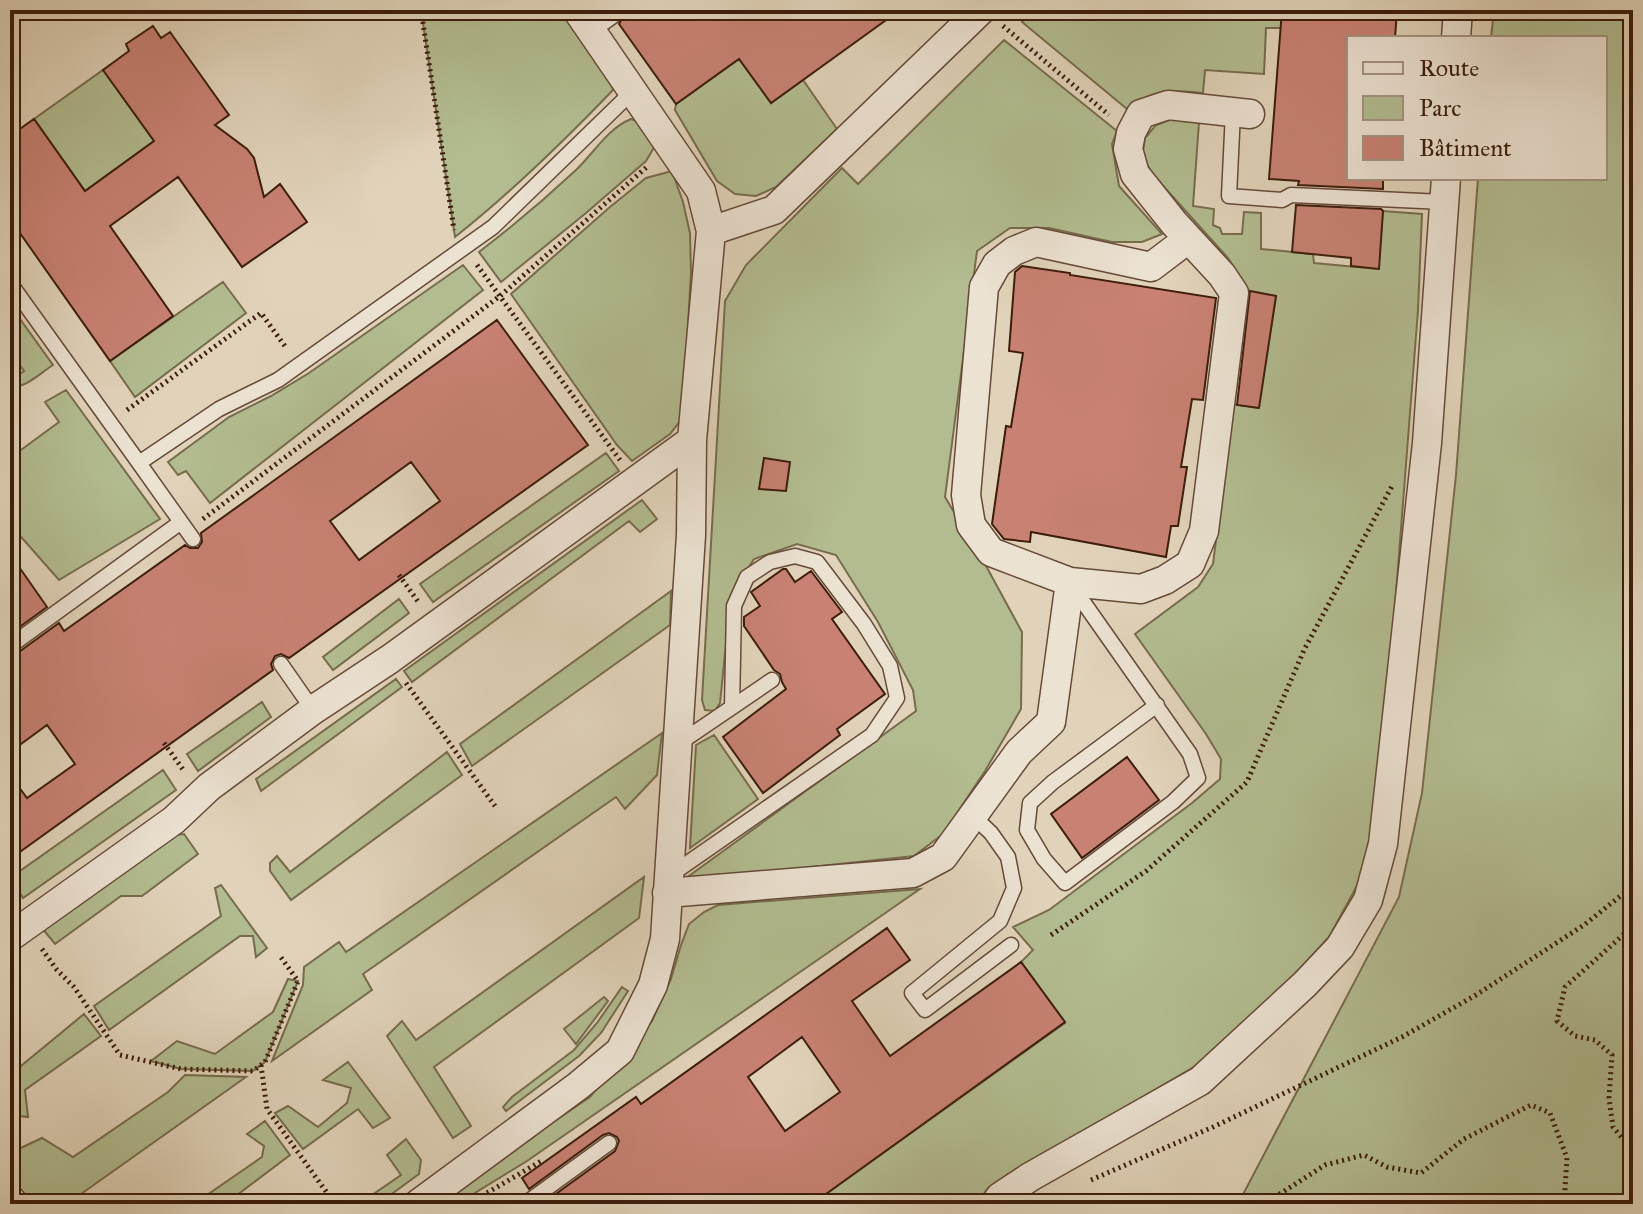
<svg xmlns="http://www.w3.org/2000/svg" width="1643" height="1214" font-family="'IM FELL Great Primer',serif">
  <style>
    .green { fill: #b2bc90; stroke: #776c4e; stroke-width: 2 }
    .building { fill: #c88173; stroke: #3c1d0c; stroke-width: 2; fill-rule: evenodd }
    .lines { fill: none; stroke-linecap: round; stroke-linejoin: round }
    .service-casing { stroke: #654a38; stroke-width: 17 }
    .minor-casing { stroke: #654a38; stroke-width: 31 }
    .path { stroke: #3c1d0c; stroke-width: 5; stroke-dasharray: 2 4; stroke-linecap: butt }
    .service { stroke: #ece2d2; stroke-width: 14 }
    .minor { stroke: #ece2d2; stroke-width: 28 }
  </style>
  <rect width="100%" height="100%" fill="#e1d3ba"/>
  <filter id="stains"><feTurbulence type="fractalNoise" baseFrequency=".0025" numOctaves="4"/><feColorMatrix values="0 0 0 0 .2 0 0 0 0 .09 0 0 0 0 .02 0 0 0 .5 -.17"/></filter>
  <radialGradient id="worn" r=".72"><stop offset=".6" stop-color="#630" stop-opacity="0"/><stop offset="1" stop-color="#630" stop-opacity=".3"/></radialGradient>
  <path class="green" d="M421 10H562L611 79 613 90C563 142 512 192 455 237Z
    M1034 10H1282L1281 28H1266L1264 74 1205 70 1203 93C1168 90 1156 88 1127 109L1022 22Z
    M1494 10H1633V1204H1238L1399 897 1422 793 1456 475 1478 178H1605V38H1491Z
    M1004 40 1117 131 1112 144 1119 186 1162 234 1142 242H1112L1049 228H1010L977 251 945 497 985 564 1022 632 1021 709 985 771 943 834 914 856 682 881 916 711 913 690 878 622 836 555 797 544 754 559 731 595 720 703 715 711 705 710 702 700 725 301 746 265 842 168 858 184Z
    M739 59 771 103 803 80 837 129 776 187 756 196 735 194 717 181 675 110 676 104Z
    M103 70 154 141 85 191 34 119Z
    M1175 118 1199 122 1193 206 1214 209 1213 225 1220 228 1222 234H1242L1244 212 1261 213V249L1313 254 1314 263 1378 269 1383 211 1422 214 1418 310 1390 670 1374 828 1364 873 1329 937 1281 990 1204 1061 989 1187 976 1204H812L1065 1023 1021 962 1033 950 1013 927 1049 910 1192 803 1220 779 1221 759 1206 734 1135 634 1198 587 1213 564 1233 404 1258 408 1276 296 1249 291 1228 258 1155 177 1142 157 1145 138 1156 125Z
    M631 119 642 123 656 144 646 161 586 213 501 282 479 252C513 226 545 199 576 170 594 153 607 129 631 119Z
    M672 171 683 202 690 233 691 272 684 399 680 421 670 434 632 461 617 445 511 294 610 207 646 178Z
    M463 265 483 290 210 503 186 471 178 475 168 462 229 417 271 396 309 373Z
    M223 282 246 313 135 397 110 361Z
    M10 305 53 365C39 374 26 388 10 387V381L24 371 10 352Z
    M66 390 160 519 59 580 15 530 10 532V458L59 422 45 402Z
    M606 453 619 471 433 602 420 584Z
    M642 500 657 519 640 532 629 521 412 682 404 671Z
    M671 591 670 625 472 766 460 744Z
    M399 599 409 613 333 670 323 657Z
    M396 679 402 687 261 791 256 779Z
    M262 702 271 717 198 771 187 754Z
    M662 733 657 775 625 809 616 797 363 974 372 990 272 1061 303 985 304 967 339 942 346 952Z
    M714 735 758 799 690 848 696 745Z
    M447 752 462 775 291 900 270 871V863L277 856 290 872Z
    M163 770 176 790 23 898 10 878Z
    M184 834 198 854 142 896H121L55 944 41 927 168 836Z
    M644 877 639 918 434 1067 471 1126 453 1138 387 1036 402 1021 416 1040Z
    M221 885 267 948 256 957 253 936H240L109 1030 94 1006 221 916 215 888Z
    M920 889 527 1161 457 1204H441L518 1146 590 1097 652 1021 671 979 681 945 689 924 704 912 718 905Z
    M288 979 298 981 265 1062 253 1071 181 1069 151 1061 177 1041 215 1054 273 1012Z
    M622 987 628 991 601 1033 579 1056 506 1111 503 1107 512 1097 574 1050 597 1023Z
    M604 997 608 1001 576 1044 564 1029Z
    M84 1014 101 1036 25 1090 28 1117 10 1115V1075Z
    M348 1062 390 1118 373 1128 358 1109 303 1149 275 1113 288 1106 318 1127 347 1103 351 1088 323 1080Z
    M185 1075 246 1077 81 1194 86 1204H24L10 1184V1153L42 1138 73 1157 168 1092Z
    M265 1121 290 1155 225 1204H194L262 1157 264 1146 247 1134Z
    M406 1139 421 1160 419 1174 378 1204H359L401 1175 387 1155Z"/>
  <path class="building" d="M621 10H900L771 103 739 59 676 104 619 24 623 16Z
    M1282 10H1397L1395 38H1349V178H1383V189L1298 185 1299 181 1269 179Z
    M153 26 161 38 170 32 229 115 215 125 247 149 254 158 264 197 280 184 307 222 242 267 178 177 110 226 173 316 110 361 10 219V136L34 119 85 191 154 141 103 70 129 51 126 44Z
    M1296 205 1381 209 1383 211 1379 269 1351 266V258L1292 252Z
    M1022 266 1070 273V275L1216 298 1203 400 1192 399 1181 467H1187L1178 526H1171L1166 557 1031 532 1030 542 1004 539 992 524 1006 426 1011 427 1023 353 1009 351 1015 272Z
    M1250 291 1276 296 1259 408 1237 405Z
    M497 320 588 445 289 658 281 654 275 656 271 664 273 670 10 859V775L27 798 75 764 47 725 10 752V656L16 654 59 623 64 631 185 545 190 548H198L202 542 201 533ZM411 462 440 501 359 560 330 521Z
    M764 458 790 462 786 491 759 489Z
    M10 554 47 607 10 634Z
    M783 569H786L795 582 811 571 842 612 832 619 885 694 837 729 840 735 763 793 723 737 786 689 782 682 780 674 774 670 744 626V617L760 606 751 592Z
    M1127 757 1159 800 1082 858 1051 814Z
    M887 928 910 960 852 1001 890 1056 1021 962 1065 1022 812 1204H542L615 1151 619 1141 617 1137 609 1133 603 1135 529 1189 522 1178 636 1097 641 1104ZM802 1037 840 1092 785 1131 748 1077Z"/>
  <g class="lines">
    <g class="service-casing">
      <path id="service" d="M592 31 613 16
        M1233 112 1229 196 1282 200 1291 195 1444 202
        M10 283 139 463 219 409 278 380 493 227 634 90
        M139 463 193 539
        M1072 586 1190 754 1198 778 1173 802 1065 883 1044 859 1027 830 1030 803 1053 782 1157 705
        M10 646 181 522
        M281 664 313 710
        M678 744 772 680
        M972 815 991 833 1008 857 1014 888 1000 921 912 993 925 1010 1011 945
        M669 876 872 735 897 698 890 666 864 624 817 562 795 556 770 562 747 577 734 606 732 707
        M525 1204 609 1143"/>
    </g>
    <g class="minor-casing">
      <path id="minor" d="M1456 38 1458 10
        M711 231 774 210 981 10
        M1070 582 991 552 971 525 966 495 984 287 997 264 1014 251 1036 242 1151 267 1188 239
        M667 893 913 873 943 857 1019 752 1051 722 1070 582 1141 589 1165 580 1190 564 1204 531 1234 293 1222 275 1174 223 1135 174 1128 149 1131 133 1141 114 1168 105 1250 114
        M10 937 174 820 209 787 313 710 390 659 692 440
        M10 1199 14 1204
        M418 1204 578 1086 620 1051 653 985 665 939 691 535 692 440 711 231 701 191 577 10
        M995 1204 1000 1197 1030 1177 1200 1081 1305 984 1340 947 1368 900 1383 844 1427 443 1446 178"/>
    </g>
    <path class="path" d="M421 10 454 230
      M1232 13V10
      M1003 26 1109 115
      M477 265 620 460
      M127 410 261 313 287 349
      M203 519 500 296 649 165
      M399 575 419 603
      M406 683 495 806
      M164 743 184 771
      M1633 926 1565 987 1557 1021 1575 1036 1595 1040 1612 1055 1609 1098 1613 1127 1633 1151
      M1051 935 1146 871 1247 782 1304 650 1392 486
      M42 949 57 970 74 987 120 1055 181 1069 253 1071 265 1062 298 981 280 956
      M261 1065 267 1109 335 1204
      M10 1140 16 1134
      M1091 1180 1213 1127 1402 1037 1476 995 1584 925 1633 886
      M487 1193 543 1160
      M1264 1204 1325 1165 1364 1155 1387 1167 1421 1173 1464 1139 1531 1105 1550 1113 1567 1158 1564 1204"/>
    <use href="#service" class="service"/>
    <use href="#minor" class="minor"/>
  </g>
  <rect width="1643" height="1214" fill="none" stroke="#e1d3ba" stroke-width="40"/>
  <rect x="12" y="12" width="1619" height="1190" fill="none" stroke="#3c1d0c" stroke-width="4"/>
  <rect x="20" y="20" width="1603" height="1174" fill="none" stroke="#3c1d0c" stroke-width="2"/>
  <rect x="1347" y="36" width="260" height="144" fill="#ece2d2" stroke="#a69383" stroke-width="2"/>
  <rect x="1363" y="62" width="40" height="12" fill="#ece2d2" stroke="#a69383" stroke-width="2"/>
  <text x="1419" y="76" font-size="24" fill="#3c1d0c">Route</text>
  <rect x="1363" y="96" width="40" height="24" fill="#b2bc90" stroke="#a69383" stroke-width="2"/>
  <text x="1419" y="116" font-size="24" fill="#3c1d0c">Parc</text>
  <rect x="1363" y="136" width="40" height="24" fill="#c88173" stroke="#a69383" stroke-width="2"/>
  <text x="1419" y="156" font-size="24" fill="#3c1d0c">Bâtiment</text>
  <rect width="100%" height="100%" filter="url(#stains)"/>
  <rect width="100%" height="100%" fill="url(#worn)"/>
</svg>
